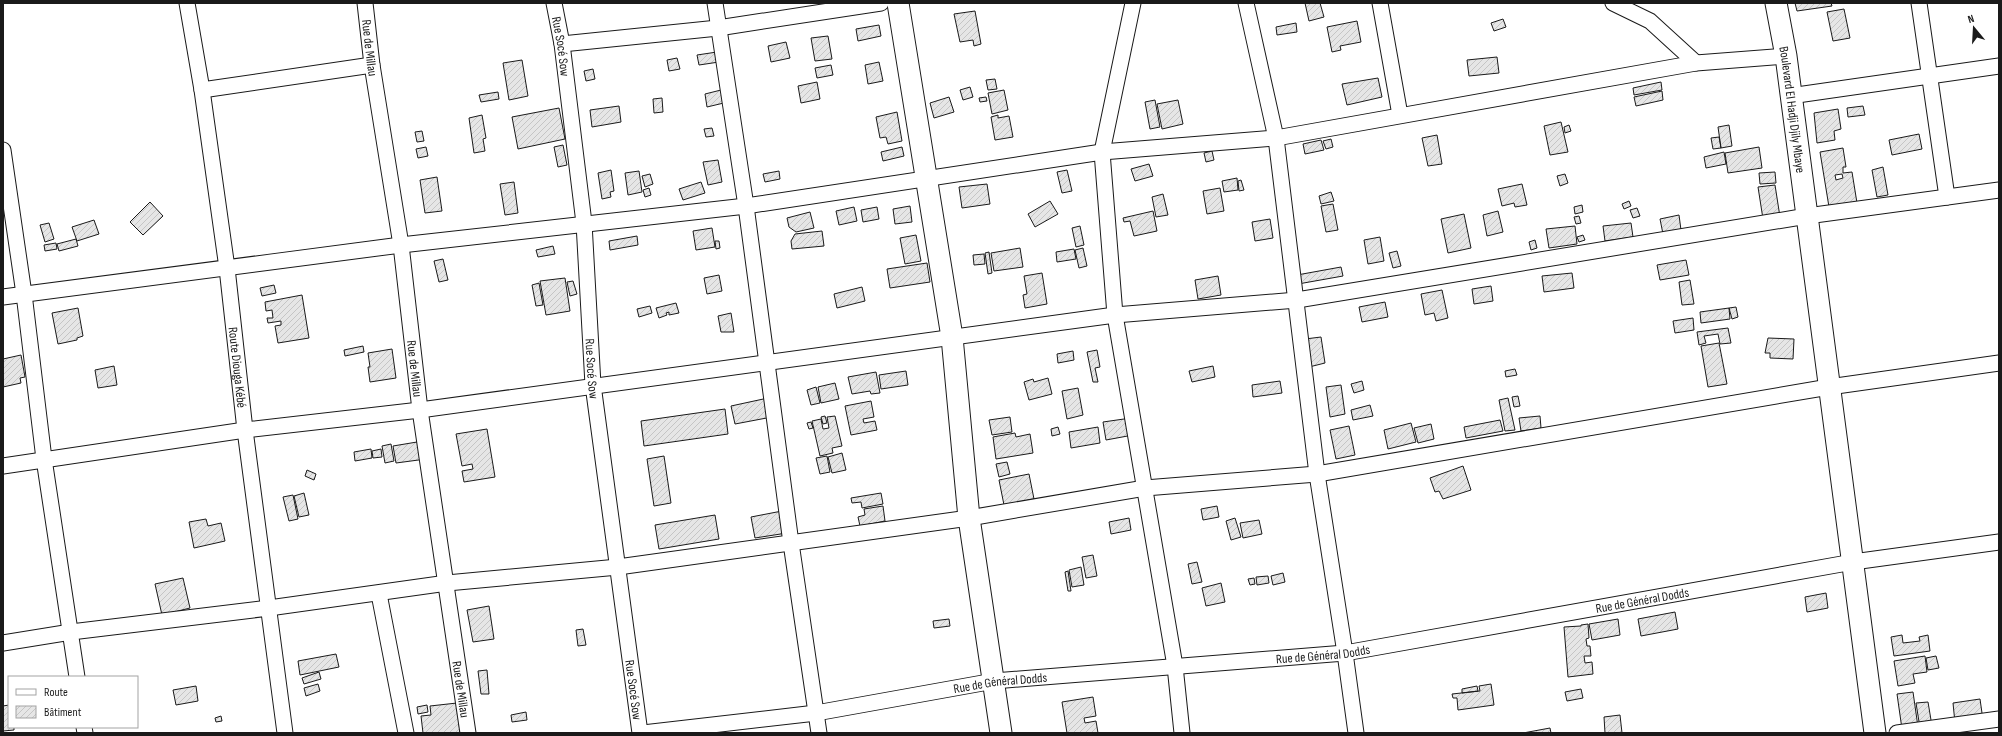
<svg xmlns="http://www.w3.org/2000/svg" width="2002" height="736" font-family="'Sofia Sans Condensed',sans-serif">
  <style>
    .building { fill: url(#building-hatch); stroke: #1a1a1a; fill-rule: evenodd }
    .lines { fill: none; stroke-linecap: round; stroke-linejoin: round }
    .street-casing { stroke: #1a1a1a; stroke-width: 17 }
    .secondary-casing { stroke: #1a1a1a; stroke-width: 23 }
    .street { stroke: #fff; stroke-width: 15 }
    .secondary { stroke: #fff; stroke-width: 21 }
    .labels { text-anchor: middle; stroke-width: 3; stroke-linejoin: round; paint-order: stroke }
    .street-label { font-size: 13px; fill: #1a1a1a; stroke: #fff }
  </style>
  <defs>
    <pattern id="building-hatch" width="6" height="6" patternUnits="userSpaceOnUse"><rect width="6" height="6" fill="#e6e6e6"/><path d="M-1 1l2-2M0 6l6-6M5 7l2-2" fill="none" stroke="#c5c5c5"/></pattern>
  </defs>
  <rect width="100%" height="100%" fill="#fff"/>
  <path class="building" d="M1305 3H1320L1324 17 1309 21Z
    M1795 3H1831L1832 6 1797 11Z
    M1844 9 1850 38 1833 41 1827 12Z
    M975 11 981 44 974 46 973 40 960 42 954 14Z
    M1503 19 1506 27 1494 31 1491 23Z
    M1357 21 1361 42 1340 46 1341 50 1332 52 1327 27Z
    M1296 23 1297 32 1277 35 1276 27Z
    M879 25 881 36 858 41 856 29Z
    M828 36 832 59 815 61 811 38Z
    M786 42 790 58 771 62 768 46Z
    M717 52 719 62 699 65 697 55Z
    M1497 57 1499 73 1469 76 1467 60Z
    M677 58 680 69 669 71 667 60Z
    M522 60 528 96 509 100 503 63Z
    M879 62 883 81 868 84 865 65Z
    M831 65 833 75 817 78 815 68Z
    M593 69 595 79 586 81 584 71Z
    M1378 78 1382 97 1347 105 1342 84Z
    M995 79 997 89 988 90 986 80Z
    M817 82 820 99 801 103 798 86Z
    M1661 82 1662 90 1634 95 1633 88Z
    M970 87 973 97 963 100 960 90Z
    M725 89 728 102 707 107 705 94Z
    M1004 90 1008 110 992 114 988 93Z
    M1662 91 1663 100 1636 106 1634 97Z
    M498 92 499 99 481 102 479 95Z
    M949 97 954 112 934 118 930 103Z
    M986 97 987 101 980 102 979 98Z
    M662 98 663 112 654 113 653 99Z
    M1155 100 1160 127 1150 129 1145 102Z
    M1178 100 1183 124 1162 129 1157 104Z
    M619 106 621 122 592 127 590 110Z
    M1863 106 1865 115 1848 117 1847 108Z
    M559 108 565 139 518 149 512 117Z
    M1838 109 1841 129 1834 131 1835 140 1817 143 1814 113Z
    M897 112 902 141 888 144 886 137 880 138 876 117Z
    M482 115 486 138 483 139 485 151 474 153 469 118Z
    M998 115V118L1009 116 1013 137 995 140 991 117Z
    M1561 122 1568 152 1550 155 1544 126Z
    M1569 125 1571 131 1565 133 1564 127Z
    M1729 125 1732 146 1721 148 1718 127Z
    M712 128 714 136 706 137 704 129Z
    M422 131 424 141 417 142 415 132Z
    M1919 134 1922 149 1892 155 1889 140Z
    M1437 135 1442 164 1428 166 1422 138Z
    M1719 137 1721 148 1713 149 1711 138Z
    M1331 139 1333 147 1326 149 1323 141Z
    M1321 140 1324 150 1305 154 1303 144Z
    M563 145 567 165 558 167 554 147Z
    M426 147 428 156 418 158 416 149Z
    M902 147 904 156 883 161 881 152Z
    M1759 147 1762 168 1728 173 1725 153Z
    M1843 148 1846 167H1843V173L1852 172 1857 203 1829 207 1820 152ZM1842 174 1843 178 1836 180 1835 175Z
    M1212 151 1214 160 1206 162 1204 153Z
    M1724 152 1726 164 1706 168 1704 157Z
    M718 160 722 182 708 185 703 162Z
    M1149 164 1153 176 1135 181 1131 169Z
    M1883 167 1888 195 1877 197 1872 170Z
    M611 170 614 191 610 192 611 197 602 199 598 173Z
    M1067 170 1072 191 1062 193 1057 172Z
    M639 171 642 192 628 195 625 173Z
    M779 171 780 179 765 182 763 174Z
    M1775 172 1776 183 1760 184 1759 173Z
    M650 174 653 184 645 187 642 176Z
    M1565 174 1568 183 1560 186 1557 176Z
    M437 177 442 211 425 213 420 180Z
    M1237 178 1238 190 1224 192 1222 181Z
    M1241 180 1244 190 1239 191 1238 181Z
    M514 182 518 213 505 215 500 184Z
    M701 182 705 193 683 200 679 189Z
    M987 184 990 204 962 208 959 187Z
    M1522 184 1527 205 1515 207 1514 203 1502 206 1498 189Z
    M1775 185 1780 217 1763 219 1758 187Z
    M649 188 651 195 645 197 643 190Z
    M1220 188 1224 211 1207 214 1203 191Z
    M1331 192 1334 201 1321 204 1319 196Z
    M1163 194 1168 215 1156 217 1152 197Z
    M1050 201 1058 214 1035 227 1028 214Z
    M1629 201 1631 206 1624 209 1622 204Z
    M150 202 163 216 143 235 130 222Z
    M1333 204 1338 230 1326 232 1321 206Z
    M1582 205 1583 212 1575 214 1574 207Z
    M910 206 912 222 895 224 893 209Z
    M854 207 857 221 839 225 836 211Z
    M877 207 879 219 863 222 861 210Z
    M1637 208 1640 216 1633 218 1630 210Z
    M1153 211 1157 231 1134 236 1130 221 1124 222 1123 218Z
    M1498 211 1503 232 1487 236 1483 215Z
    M810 212 814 228 796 232 789 227 787 218Z
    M1464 214 1471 248 1448 253 1441 219Z
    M1679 215 1681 230 1663 234 1660 219Z
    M1579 216 1581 223 1576 224 1574 217Z
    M1270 219 1273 238 1255 241 1252 222Z
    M94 220 99 234 77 241 72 227Z
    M49 223 54 239 45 242 40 225Z
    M1631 223 1633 237 1605 241 1603 226Z
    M1080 226 1084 245 1076 247 1072 228Z
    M1575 226 1577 244 1549 248 1546 229Z
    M712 228 715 247 696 250 693 231Z
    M822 231 824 246 792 249 791 241 795 234Z
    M916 235 921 261 905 264 900 238Z
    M1583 235 1585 240 1579 242 1577 237Z
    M637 236 638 245 610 250 609 241Z
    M1380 237 1384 261 1368 264 1364 240Z
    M76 239 78 246 59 251 57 244Z
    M1535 240 1537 248 1531 250 1529 242Z
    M715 241H719L720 248 716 249Z
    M56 243 57 249 45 251 44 245Z
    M553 246 555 254 538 257 536 250Z
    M1020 248 1023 267 994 271 991 253Z
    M1083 248 1087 266 1079 268 1075 250Z
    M1074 249 1076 259 1057 262 1056 252Z
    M1397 251 1401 266 1393 268 1389 253Z
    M989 252 992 273 988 274 985 253Z
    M984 254 985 264 974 265 973 255Z
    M443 259 448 280 439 282 434 261Z
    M1686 260 1689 275 1660 280 1657 265Z
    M927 263 930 282 890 288 887 269Z
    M1341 267 1343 276 1298 284 1297 275Z
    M1042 273 1047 304 1025 308 1023 295 1027 294 1024 276Z
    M1572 273 1574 288 1544 292 1542 276Z
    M719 275 722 291 707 294 704 278Z
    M1218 276 1221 295 1198 299 1195 280Z
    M565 278 570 311 546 315 540 281Z
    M1690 280 1694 304 1682 305 1679 282Z
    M573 281 577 294 570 296 567 282Z
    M539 283 543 305 536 306 532 285Z
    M274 285 276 293 262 296 260 288Z
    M1491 286 1493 301 1474 304 1472 289Z
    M862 287 865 301 837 308 834 294Z
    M1442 290 1448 318 1436 321 1434 313 1425 315 1421 294Z
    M302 295 309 338 278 343 275 326 281 325V321L268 323 267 318H273L272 310 266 311 265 302Z
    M1385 302 1388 317 1362 322 1359 307Z
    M676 303 679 313 669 315V312L666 313 667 315 659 318 656 308Z
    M650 306 652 313 639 317 637 309Z
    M1736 307 1738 317 1732 319 1729 308Z
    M78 308 83 336 77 338V340L58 344 52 313Z
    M1729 308 1730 319 1701 323 1700 312Z
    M731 313 734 332H721L718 316Z
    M1693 318 1694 330 1675 333 1673 321Z
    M1728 328 1731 343 1720 344 1718 334 1704 336 1706 343 1699 345 1697 332Z
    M1321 337 1325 363 1309 367 1305 339Z
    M1768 338 1794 339 1793 359 1770 358V353H1765Z
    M1719 343 1727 384 1708 387 1701 346Z
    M363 346 364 352 345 356 344 350Z
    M392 349 396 378 370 382 368 367H370L368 353Z
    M1097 350 1100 367 1095 368 1098 382H1093L1087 352Z
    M1073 351 1074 360 1058 363 1057 354Z
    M21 355 25 377 20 378 21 383 3 387V359Z
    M114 366 117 385 98 388 95 370Z
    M1213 366 1215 377 1192 382 1189 371Z
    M1515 369 1517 375 1506 377 1505 371Z
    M906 371 908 385 881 389 879 375Z
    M876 372 880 393 871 394 870 391 852 394 848 377Z
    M1048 378 1052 394 1029 400 1024 382 1033 379 1034 382Z
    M1280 381 1282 393 1253 397 1252 385Z
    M1362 381 1364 390 1354 393 1351 384Z
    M835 383 839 399 821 403 818 387Z
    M1341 385 1345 414 1330 417 1326 387Z
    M816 387 820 403 811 405 807 390Z
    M1078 388 1083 415 1067 419 1062 391Z
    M1518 396 1520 406 1514 407 1512 397Z
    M768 398 772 417 735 424 731 406Z
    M1508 398 1515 430 1505 431 1499 400Z
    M871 401 874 417 863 419 864 423 875 421 877 430 851 435 845 406Z
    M1370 405 1373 416 1353 420 1351 410Z
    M725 409 728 434 644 446 641 421Z
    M825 416 827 423 823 424 821 417Z
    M835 416 842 446 832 448 833 453 820 456 812 421 821 419 823 429 829 428 827 417Z
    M1540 416 1541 428 1521 431 1519 418Z
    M1010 417 1012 432 992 435 989 420Z
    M1131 418 1133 435 1106 440 1103 422Z
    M1500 420 1503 431 1466 438 1464 427Z
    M811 422 813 428 809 429 807 423Z
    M1411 423 1416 442 1388 449 1384 430Z
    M1431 424 1434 439 1418 443 1414 428Z
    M1349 426 1355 455 1336 459 1330 430Z
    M1058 427 1060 434 1052 436 1051 429Z
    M1098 427 1100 443 1071 448 1069 432Z
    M487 429 495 477 464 482 462 471 473 469 472 464 462 466 456 434Z
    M1015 433 1016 437 1030 434 1033 453 996 459 993 437Z
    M423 441 426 459 396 463 393 446Z
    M391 444 394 461 385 463 382 446Z
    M371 449 372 458 355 461 354 452Z
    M381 449 382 457 373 458 372 451Z
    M842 453 846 470 832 473 828 457Z
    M664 456 671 503 654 506 647 459Z
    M827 456 830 472 820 474 816 458Z
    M1007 462 1010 474 999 477 996 464Z
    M1463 466 1471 490 1443 499 1439 491 1435 492 1430 478Z
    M307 470 316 474 314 480 305 476Z
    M1029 474 1034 499 1004 505 999 480Z
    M304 493 309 515 299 517 294 496Z
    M881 493 883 504 862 508 861 502 852 503 851 498Z
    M293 495 298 519 289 521 283 497Z
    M883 506 885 521 860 526 858 517 865 515 864 509Z
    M1217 506 1219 517 1203 520 1201 509Z
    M782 511 787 533 755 538 751 517Z
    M715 515 719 539 659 549 655 525Z
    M1129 518 1131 530 1111 534 1109 522Z
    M1235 518 1241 537 1231 540 1226 521Z
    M206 519 208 526 221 523 225 541 194 548 189 522Z
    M1259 520 1262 534 1243 538 1240 523Z
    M1093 555 1097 576 1086 578 1082 557Z
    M1197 562 1202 582 1192 584 1188 564Z
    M1081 567 1084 585 1072 587 1069 570Z
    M1068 571 1071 591H1068L1065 572Z
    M1283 573 1285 582 1273 585 1271 576Z
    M1268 576 1269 583 1257 585 1256 577Z
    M183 578 190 608 162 615 155 584Z
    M1254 578 1255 584 1250 585 1248 579Z
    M1221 583 1225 602 1206 606 1202 588Z
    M1826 593 1828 608 1807 612 1805 597Z
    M489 606 494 639 473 642 467 610Z
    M1675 612 1678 629 1641 636 1638 619Z
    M949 619 950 626 934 628 933 621Z
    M1618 619 1620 635 1592 640 1589 624Z
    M1588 624 1589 638 1586 639 1587 646H1590L1591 656H1584L1585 663 1592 662 1593 674 1568 677 1564 627 1581 626V625Z
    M583 629 586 645 578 646 576 630Z
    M1902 635 1903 643 1920 641 1919 637 1928 635 1930 651 1894 656 1891 637Z
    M336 654 339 667 300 675 298 661Z
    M1925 656 1927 672 1913 674 1915 683 1898 686 1894 661Z
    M1936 656 1939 668 1928 670 1926 658Z
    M487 670 489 694H481L478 671Z
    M319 672 321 679 304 684 302 678Z
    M318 684 320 691 306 696 304 688Z
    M1491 684 1494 705 1458 710 1457 698H1453L1452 694 1480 691 1479 686Z
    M196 686 198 701 176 705 173 690Z
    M1477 686 1478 691 1462 693V689Z
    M1581 689 1583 698 1567 701 1565 692Z
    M1913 692 1918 727 1902 729 1897 694Z
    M1093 697 1096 716 1084 718 1085 723 1096 721 1098 733H1067L1062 702Z
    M1980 699 1983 720 1955 723 1953 703Z
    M1928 702 1932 726 1920 728 1916 703Z
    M457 703 460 733H423L421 716 431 715 430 706Z
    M9 705V727H14V730L3 731V706Z
    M427 705 428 712 418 714 417 707Z
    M526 712 527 720 512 722 511 715Z
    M1620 715 1622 733H1605L1604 717Z
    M221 716 222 721 216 722 215 718Z
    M1550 728 1551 733H1523Z"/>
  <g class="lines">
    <g class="street-casing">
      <g id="street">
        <path id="s1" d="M187 3 202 90 227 268 245 430 285 733"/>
        <path id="s2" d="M365 3 372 65 401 245 420 410 468 733"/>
        <path id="s3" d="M554 3 562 44 584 223 593 385 640 733"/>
        <path d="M715 3 746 206 791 543 819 733"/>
        <path d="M1133 3 1102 152 1115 315 1175 666 1182 733"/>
        <path d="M1246 3 1276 138 1317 474 1345 653 1356 733"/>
        <path d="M1380 3 1400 115"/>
        <path d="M1613 3 1650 21 1696 63"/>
        <path d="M1919 3 1947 197"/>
        <path d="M562 44 718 28 881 3"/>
        <path d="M202 90 372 65"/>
        <path d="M1790 96 1999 66"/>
        <path d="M3 150 24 294 44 459 77 677"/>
        <path d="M3 297 401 245 746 206 1102 152 1276 138 1696 63 1786 56"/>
        <path d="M3 466 245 430 420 410 1115 315 1297 300 1807 216 1999 190"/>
        <path d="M379 594 406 733"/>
        <path d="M3 643 71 632 269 608 447 583 618 567 969 518 1145 488 1317 474 1829 387 1999 363"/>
        <path d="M84 727 85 733"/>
        <path id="s4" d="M643 733 816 713 994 681 1345 653 1853 562 1999 542"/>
        <path d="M1897 733 1999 719"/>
      </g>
    </g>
    <g class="secondary-casing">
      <g id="secondary">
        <path d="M898 3 952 337 969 518 1001 733"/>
        <path id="s5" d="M1776 3 1786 56 1875 733"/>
      </g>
    </g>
    <use href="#street" class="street"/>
    <use href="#secondary" class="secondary"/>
  </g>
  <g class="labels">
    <g class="street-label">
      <text dy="5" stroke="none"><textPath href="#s3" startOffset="44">Rue Socé Sow</textPath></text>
      <text dy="5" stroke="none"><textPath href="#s2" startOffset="45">Rue de Millau</textPath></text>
      <text dy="5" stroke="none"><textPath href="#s5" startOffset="108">Boulevard El Hadji Djily Mbaye</textPath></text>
      <text dy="5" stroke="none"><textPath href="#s1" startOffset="368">Route Diouga Kébé</textPath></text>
      <text dy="5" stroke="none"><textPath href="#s2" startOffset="369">Rue de Millau</textPath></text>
      <text dy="5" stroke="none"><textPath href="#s3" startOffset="368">Rue Socé Sow</textPath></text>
      <text dy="5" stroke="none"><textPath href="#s4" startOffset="1009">Rue de Général Dodds</textPath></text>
      <text dy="5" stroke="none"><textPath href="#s4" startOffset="685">Rue de Général Dodds</textPath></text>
      <text dy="5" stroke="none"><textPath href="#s4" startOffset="361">Rue de Général Dodds</textPath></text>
      <text dy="5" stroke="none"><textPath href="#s2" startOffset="693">Rue de Millau</textPath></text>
      <text dy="5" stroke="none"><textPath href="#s3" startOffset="692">Rue Socé Sow</textPath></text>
    </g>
  </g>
  <rect width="2002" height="736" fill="none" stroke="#1a1a1a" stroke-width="8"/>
  <rect x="8" y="676" width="130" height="52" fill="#ffffff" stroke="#a3a3a3"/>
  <rect x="16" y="689" width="20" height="6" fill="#ffffff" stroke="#a3a3a3"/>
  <text x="44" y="696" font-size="12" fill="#1a1a1a">Route</text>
  <rect x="16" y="706" width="20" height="12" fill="url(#building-hatch)" stroke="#a3a3a3"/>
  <text x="44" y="716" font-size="12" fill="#1a1a1a">Bâtiment</text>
  <g transform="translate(1974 28) rotate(342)" stroke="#ffffff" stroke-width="3" paint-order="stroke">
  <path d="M0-3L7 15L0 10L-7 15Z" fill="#1a1a1a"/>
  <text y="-6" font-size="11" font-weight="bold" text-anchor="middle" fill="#1a1a1a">N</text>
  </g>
</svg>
